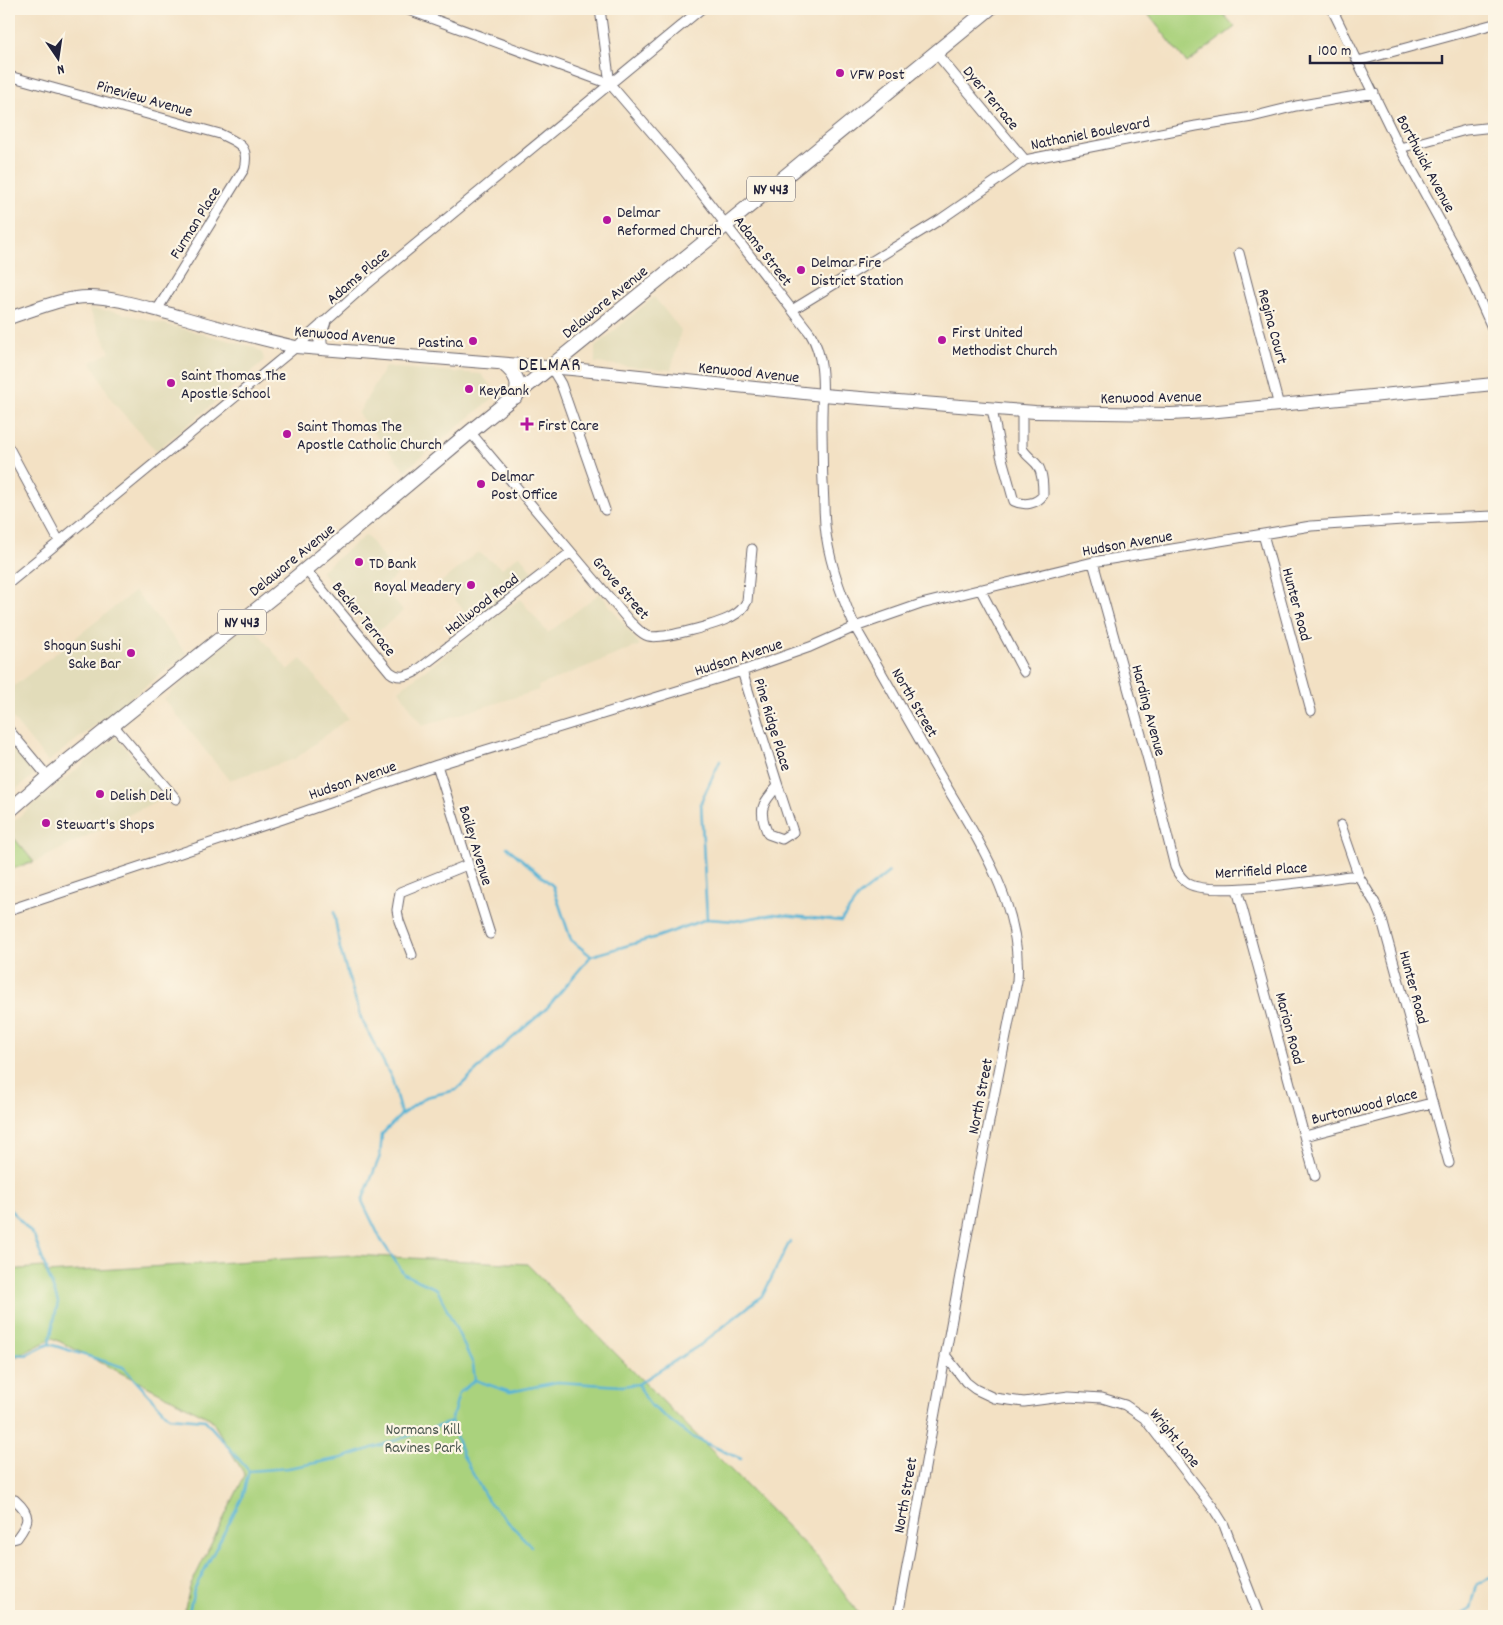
<svg xmlns="http://www.w3.org/2000/svg" width="1503" height="1625" font-family="Dekko,sans-serif">
  <style>
    .built { fill: #e2dcba }
    .green { fill: #aad27d; stroke: #667a5c }
    .lines { fill: none; stroke-linecap: round; stroke-linejoin: round }
    .stream { stroke: #58b4d6; stroke-width: 2.5 }
    .street-casing { stroke: #6b656b; stroke-width: 11 }
    .secondary-casing { stroke: #6b656b; stroke-width: 14 }
    .primary-casing { stroke: #6b656b; stroke-width: 16 }
    .street { stroke: #fff; stroke-width: 9 }
    .secondary { stroke: #fff; stroke-width: 12 }
    .primary { stroke: #fff; stroke-width: 14 }
    .poi-dot { fill: #b5179e; stroke: #fcf5e5; stroke-width: 2 }
    .labels { text-anchor: middle; stroke-width: 4.5; stroke-linejoin: round; paint-order: stroke }
    .shield { fill: #fcf5e5; stroke: #63616e; stroke-width: 1 }
    .shield-label { font-size: 15px; font-weight: bold; fill: #22223b }
    .poi-label { font-size: 16px; fill: #22223b; stroke: #fcf5e5; text-anchor: start }
    .street-label { font-size: 16px; fill: #22223b; stroke: #fcf5e5 }
    .park-label { font-size: 16px; fill: #4b574f; stroke: #fcf5e5 }
    .quarter-label { font-size: 19px; letter-spacing: 1px; fill: #22223b; stroke: #fcf5e5 }
  </style>
  <rect width="100%" height="100%" fill="#fcf5e5"/>
  <filter id="ink" filterUnits="userSpaceOnUse"><feTurbulence type="fractalNoise" baseFrequency=".02" numOctaves="2"/><feDisplacementMap in="SourceGraphic" scale="10" xChannelSelector="R" yChannelSelector="G"/><feConvolveMatrix kernelMatrix="1 2 1 2 8 2 1 2 1" color-interpolation-filters="sRGB"/></filter>
  <filter id="wash" filterUnits="userSpaceOnUse"><feTurbulence type="fractalNoise" baseFrequency=".0096" numOctaves="4" result="noise"/><feDisplacementMap in="SourceGraphic" scale="20" xChannelSelector="R" yChannelSelector="G"/><feGaussianBlur stdDeviation="1.12" result="paint"/><feColorMatrix in="noise" values="0 0 0 0 0 0 0 0 0 0 0 0 0 0 0 0 0 1.4 0 .05"/><feComposite in="paint" operator="in"/></filter>
  <g filter="url(#wash)">
    <rect width="100%" height="100%" fill="#f3e1c4"/>
    <path class="built" d="M654 297 681 330 671 370 595 363V347Z
      M89 309 113 311 254 347 262 353 264 359 261 364 156 451 113 402 91 362 110 352Z
      M385 367 481 374 498 394 405 470 358 414Z
      M366 535 397 575 383 587 403 611 373 636 321 571Z
      M478 552 502 568 520 555 534 574 472 621 441 582Z
      M135 591 187 654 48 762 9 714V690Z
      M600 593 640 645 538 686 539 690 422 726 399 690 520 599 548 633Z
      M250 623 288 670 301 659 348 718 295 759 229 780 164 699 230 639Z
      M116 737 166 796 35 862 9 831V825Z
      M11 746 34 775 9 795V747Z"/>
    <path class="green" d="M1144 9H1219L1235 27 1187 63Z
      M9 832 34 862 9 870Z
      M352 1255 527 1264 818 1558 860 1616H183L190 1587 245 1475 211 1419 53 1338 14 1358H9V1270L43 1267 46 1273Z"/>
    <g class="lines">
      <path class="stream" d="M507 847 553 886 571 940 591 956
        M334 912 340 949 361 1018 392 1079 401 1115
        M708 919 735 921 774 914 841 921 859 896 889 872
        M9 1208 34 1236 58 1302 49 1344
        M9 1354 26 1355 49 1344 123 1367 169 1417 205 1420 249 1471 242 1498 194 1590 188 1616
        M475 1380 510 1392 557 1382 622 1386 638 1384 700 1345 763 1295 790 1241
        M638 1384 649 1404 690 1436 741 1459
        M451 1422 463 1456 488 1501 531 1546
        M249 1471 288 1468 342 1458 451 1422 459 1393 475 1380 473 1364 437 1289 404 1274 381 1240 362 1201 380 1156 382 1134 401 1115 426 1097 456 1090 495 1053 547 1008 591 956 657 937 707 919 701 802 720 761
        M1459 1616 1471 1609 1477 1584 1494 1575"/>
    </g>
  </g>
  <g filter="url(#ink)">
    <g class="lines">
      <g class="street-casing">
        <path id="street" d="M406 9 610 84 678 163 810 333C828 362 821 398 822 430 822 461 823 493 825 525 828 560 841 595 855 627 883 675 910 723 938 772 975 836 1023 903 1017 981L976 1187 898 1616
          M600 9 610 84
          M1332 9 1400 148 1463 263 1494 332
          M936 53 1025 160
          M1358 61 1494 24
          M9 76 220 134C238 143 250 145 244 169L157 310
          M1400 148 1466 130 1494 127
          M1239 253 1279 406
          M792 310 941 219 1015 168 1025 160 1196 126 1252 117 1296 106 1374 93
          M551 367 561 384 605 510
          M992 409 1001 455 1013 498 1014 501C1024 506 1037 504 1043 495 1043 486 1043 474 1038 466 1033 459 1026 456 1022 448V411
          M470 432 630 622C636 627 641 634 648 636 662 640 718 624 731 617 739 613 744 608 747 601L752 549
          M9 448 59 541
          M1263 534 1311 711
          M1093 562 1150 767 1175 867C1178 874 1182 880 1189 884 1213 897 1318 880 1350 876L1359 877
          M306 570 390 672C398 679 407 676 415 672L571 552
          M9 583 296 347 360 290 701 9
          M980 589 1024 672
          M742 671 778 786
          M113 725 176 799
          M9 730 48 777
          M437 765 490 934
          M778 786 793 832 782 839 768 834C758 811 761 804 778 786Z
          M1341 825 1359 877 1375 903 1382 920 1449 1163
          M1237 889 1315 1176
          M9 910 283 819 437 765 742 671 810 647 855 627 921 604 1093 562 1311 526 1418 519 1494 516
          M412 955 399 921 397 910 400 892 467 865
          M1305 1136 1431 1103
          M945 1355 966 1382 975 1389 994 1398 1024 1402 1069 1396 1102 1398 1125 1405 1144 1418 1212 1506 1224 1525 1259 1616
          M9 1501 15 1500C32 1515 29 1522 17 1538L9 1540"/>
      </g>
      <g class="secondary-casing">
        <path id="secondary" d="M9 318C34 310 62 297 89 297 115 297 147 308 171 314 213 326 254 338 296 347L572 369 823 395 1035 412 1171 414 1208 412 1494 384
          M321 349 320 334 324 323"/>
      </g>
      <g class="primary-casing">
        <path id="primary" d="M505 365C516 374 521 384 515 397
          M9 811 48 777 286 586 470 432 732 220 989 9"/>
      </g>
      <use href="#street" class="street"/>
      <use href="#secondary" class="secondary"/>
      <use href="#primary" class="primary"/>
    </g>
  </g>
  <g class="poi-dot">
    <circle cx="840" cy="73" r="5"/>
    <circle cx="607" cy="220" r="5"/>
    <circle cx="801" cy="270" r="5"/>
    <circle cx="942" cy="340" r="5"/>
    <circle cx="473" cy="341" r="5"/>
    <circle cx="171" cy="383" r="5"/>
    <circle cx="469" cy="389" r="5"/>
    <path d="M524.5 416.5h5v5h5v5h-5v5h-5v-5h-5v-5h5z"/>
    <circle cx="287" cy="434" r="5"/>
    <circle cx="481" cy="484" r="5"/>
    <circle cx="359" cy="562" r="5"/>
    <circle cx="471" cy="585" r="5"/>
    <circle cx="131" cy="653" r="5"/>
    <circle cx="100" cy="794" r="5"/>
    <circle cx="46" cy="823" r="5"/>
  </g>
  <g class="labels">
    <g class="shield">
      <rect x="747" y="176.5" width="48" height="25" rx="4"/>
      <rect x="218" y="609.5" width="48" height="25" rx="4"/>
    </g>
    <g class="shield-label">
      <text x="771" y="194">NY 443</text>
      <text x="242" y="627">NY 443</text>
    </g>
    <g class="poi-label">
      <text x="850" y="79">VFW Post</text>
      <text x="617" y="217">Delmar<tspan x="617" dy="18">Reformed Church</tspan></text>
      <text x="811" y="267">Delmar Fire<tspan x="811" dy="18">District Station</tspan></text>
      <text x="952" y="337">First United<tspan x="952" dy="18">Methodist Church</tspan></text>
      <text x="463" y="347" text-anchor="end">Pastina</text>
      <text x="181" y="380">Saint Thomas The<tspan x="181" dy="18">Apostle School</tspan></text>
      <text x="479" y="395">KeyBank</text>
      <text x="538" y="430">First Care</text>
      <text x="297" y="431">Saint Thomas The<tspan x="297" dy="18">Apostle Catholic Church</tspan></text>
      <text x="491" y="481">Delmar<tspan x="491" dy="18">Post Office</tspan></text>
      <text x="369" y="568">TD Bank</text>
      <text x="461" y="591" text-anchor="end">Royal Meadery</text>
      <text x="121" y="650" text-anchor="end">Shogun Sushi<tspan x="121" dy="18">Sake Bar</tspan></text>
      <text x="110" y="800">Delish Deli</text>
      <text x="56" y="829">Stewart's Shops</text>
    </g>
    <g class="street-label">
      <text transform="translate(145 97) rotate(16)" y="6">Pineview Avenue</text>
      <text transform="translate(992 97) rotate(50)" y="6">Dyer Terrace</text>
      <text transform="translate(1090 132) rotate(-11)" y="6">Nathaniel Boulevard</text>
      <text transform="translate(1427 163) rotate(62)" y="6">Borthwick Avenue</text>
      <text transform="translate(194 222) rotate(-58)" y="6">Furman Place</text>
      <text transform="translate(764 250) rotate(52)" y="6">Adams Street</text>
      <text transform="translate(357 275) rotate(-41)" y="6">Adams Place</text>
      <text transform="translate(604 301) rotate(-39)" y="6">Delaware Avenue</text>
      <text transform="translate(1274 326) rotate(75)" y="6">Regina Court</text>
      <text transform="translate(345 334) rotate(5)" y="6">Kenwood Avenue</text>
      <text transform="translate(749 371) rotate(6)" y="6">Kenwood Avenue</text>
      <text transform="translate(1151 396) rotate(-1)" y="6">Kenwood Avenue</text>
      <text transform="translate(1127 542) rotate(-10)" y="6">Hudson Avenue</text>
      <text transform="translate(291 559) rotate(-39)" y="6">Delaware Avenue</text>
      <text transform="translate(622 587) rotate(49)" y="6">Grove Street</text>
      <text transform="translate(481 603) rotate(-38)" y="6">Hallwood Road</text>
      <text transform="translate(1298 604) rotate(75)" y="6">Hunter Road</text>
      <text transform="translate(365 618) rotate(51)" y="6">Becker Terrace</text>
      <text transform="translate(738 656) rotate(-18)" y="6">Hudson Avenue</text>
      <text transform="translate(916 702) rotate(60)" y="6">North Street</text>
      <text transform="translate(1150 710) rotate(75)" y="6">Harding Avenue</text>
      <text transform="translate(774 724) rotate(73)" y="6">Pine Ridge Place</text>
      <text transform="translate(352 779) rotate(-19)" y="6">Hudson Avenue</text>
      <text transform="translate(477 845) rotate(73)" y="6">Bailey Avenue</text>
      <text transform="translate(1261 869) rotate(-4)" y="6">Merrifield Place</text>
      <text transform="translate(1415 987) rotate(75)" y="6">Hunter Road</text>
      <text transform="translate(1291 1028) rotate(75)" y="6">Marion Road</text>
      <text transform="translate(979 1096) rotate(-79)" y="6">North Street</text>
      <text transform="translate(1364 1105) rotate(-14)" y="6">Burtonwood Place</text>
      <text transform="translate(1176 1437) rotate(51)" y="6">Wright Lane</text>
      <text transform="translate(904 1495) rotate(-80)" y="6">North Street</text>
    </g>
    <g class="park-label">
      <text x="423" y="1434">Normans Kill<tspan x="423" dy="18">Ravines Park</tspan></text>
    </g>
    <g class="quarter-label">
      <text x="550" y="370">DELMAR</text>
    </g>
  </g>
  <rect width="1503" height="1625" fill="none" stroke="#fcf5e5" stroke-width="30"/>
  <g transform="translate(58 58) rotate(167)" stroke="#fcf5e5" stroke-width="4" paint-order="stroke">
  <path d="M0-4L9 19L0 12L-9 19Z" fill="#22223b"/>
  <text y="-8" font-size="14" font-weight="bold" text-anchor="middle" fill="#22223b">N</text>
  </g>
  <path d="M1310 55v8h132v-8" fill="none" stroke="#22223b" stroke-width="2.5"/>
  <text x="1318" y="55" font-size="15" fill="#22223b" stroke="#fcf5e5" stroke-width="4" paint-order="stroke">100 m</text>
</svg>
